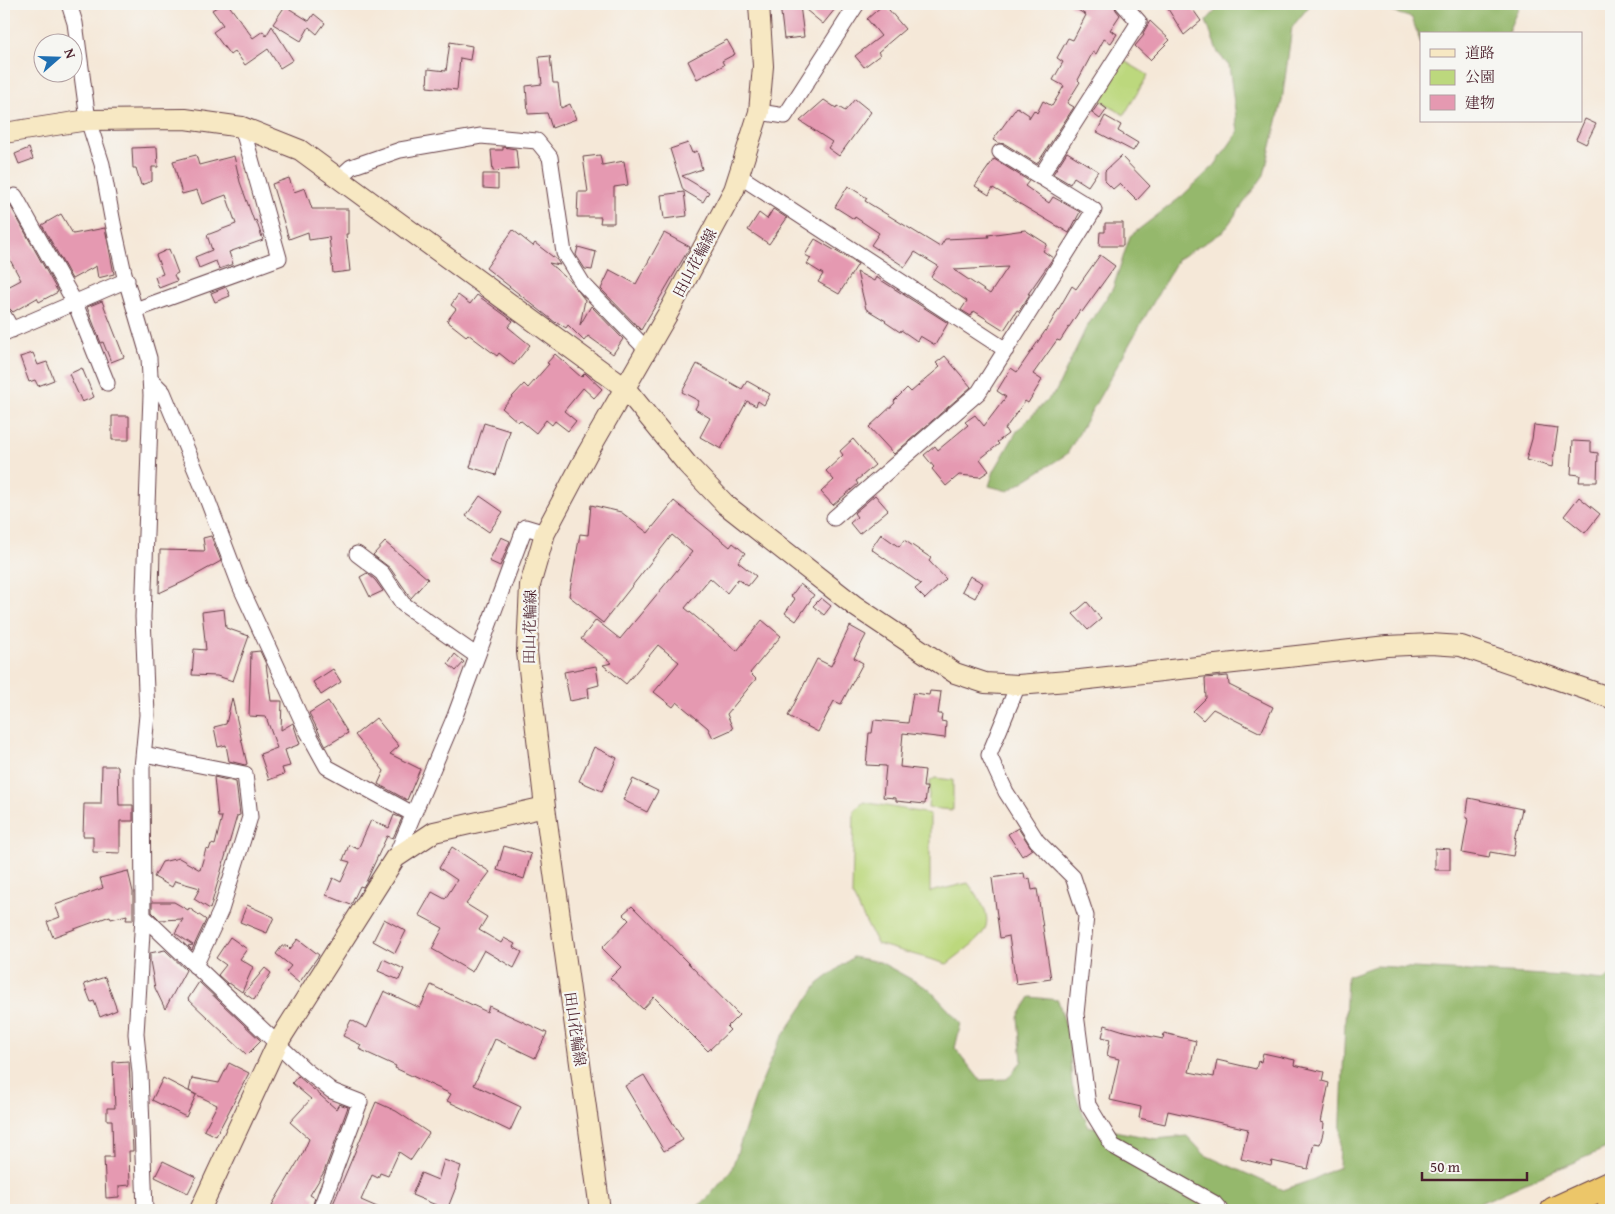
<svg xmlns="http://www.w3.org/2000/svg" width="1615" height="1214" font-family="'Gentium Book Plus','Noto Serif JP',serif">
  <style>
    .green { fill: #bcd87d; stroke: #837c54 }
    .forest { fill: #95b86c; stroke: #706c4c }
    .building { fill: #e599b1; fill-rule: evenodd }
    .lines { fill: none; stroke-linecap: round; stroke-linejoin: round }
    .street-casing { stroke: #643d45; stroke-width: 17 }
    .secondary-casing { stroke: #643d45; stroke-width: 22 }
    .highway-casing { stroke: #643d45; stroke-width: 28 }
    .street { stroke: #fff; stroke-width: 15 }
    .secondary { stroke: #f7e8c3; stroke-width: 20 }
    .highway { stroke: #ecc669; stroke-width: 26 }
    .labels { text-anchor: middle; stroke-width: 4.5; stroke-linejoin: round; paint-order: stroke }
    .street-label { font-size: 15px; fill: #4a1f2b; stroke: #f6f6f2 }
  </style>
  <rect width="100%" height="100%" fill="#f6f6f2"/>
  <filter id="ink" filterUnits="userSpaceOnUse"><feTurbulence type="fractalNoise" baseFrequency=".02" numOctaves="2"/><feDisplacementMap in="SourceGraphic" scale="10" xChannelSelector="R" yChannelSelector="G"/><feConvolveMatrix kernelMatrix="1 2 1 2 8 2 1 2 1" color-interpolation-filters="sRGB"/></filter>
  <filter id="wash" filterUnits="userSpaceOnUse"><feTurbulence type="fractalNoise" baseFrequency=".0096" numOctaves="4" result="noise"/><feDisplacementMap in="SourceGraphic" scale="20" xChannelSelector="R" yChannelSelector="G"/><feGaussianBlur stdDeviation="1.12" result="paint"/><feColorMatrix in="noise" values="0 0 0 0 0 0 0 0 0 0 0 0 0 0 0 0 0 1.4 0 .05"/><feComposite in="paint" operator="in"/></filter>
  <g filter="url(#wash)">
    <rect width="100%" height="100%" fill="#f5e8d8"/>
    <path class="green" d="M1121 59 1148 75 1124 115 1098 99Z
      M935 778 953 780V810L928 808 930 781Z
      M864 802 930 814V892L968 883C1003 928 985 934 947 964L877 944 852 895 854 810Z"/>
    <path class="forest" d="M1222 4H1311L1292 27 1282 101 1264 175 1223 232 1178 259 1067 454 1008 491 989 486 994 471 1017 431 1056 391 1086 328 1113 288 1130 236 1181 197 1215 165 1238 132 1229 66 1218 53 1206 21Z
      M1368 4H1520L1507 34H1421V44L1412 18Z
      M853 957 880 962 929 989 961 1023 955 1048 980 1080 1007 1079 1022 1061 1018 1017 1030 997 1058 1000 1069 1037 1072 1085 1088 1126 1156 1139 1187 1136 1205 1155 1283 1190 1312 1180 1339 1167 1347 976 1375 966 1564 976 1603 980 1611 975V1146L1464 1210H692L705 1201 731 1171 757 1093 778 1043 818 984Z"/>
    <g id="blocks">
      <path class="building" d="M222 4H228L253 38 263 31 266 36 272 26 293 60 280 68 268 49 245 65 235 51 230 55 213 32 223 25 212 10Z
        M780 4H839L823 24 800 5 804 37 784 39Z
        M884 4 905 29 878 52 880 55 864 67 855 56 881 36 867 19Z
        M1068 4H1114L1116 10 1120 15 1110 30 1117 34 1111 43 1104 39 1096 54 1093 52 1078 80 1080 82 1067 103 1074 107 1037 164 1005 144 998 143 993 140 1017 107 1029 115V118L1034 110 1037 113 1043 101 1052 106 1064 86 1053 80 1063 62 1057 58 1068 38 1073 40 1086 15Z
        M1165 4H1189L1201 21 1184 35Z
        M285 6 309 21 314 14 325 23 317 34 309 27 301 41 273 24Z
        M1150 21 1170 40 1150 60 1135 46 1144 35 1143 33Z
        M727 40 735 54 722 61 724 65 697 79 688 61Z
        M450 42 472 46 470 60 460 58 457 90 427 87 428 69 446 71Z
        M550 56 553 83H558L561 108 570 104 576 119 552 128 547 113 528 114 526 86 542 84 539 57Z
        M855 99 871 112 839 156 828 148 832 142 800 121 824 100 836 108 837 106 845 111Z
        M1099 103 1107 109 1100 119 1092 113Z
        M1105 116 1121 125 1118 131 1138 143 1133 151 1097 132Z
        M1585 119 1596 124 1586 144 1576 139Z
        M688 143 692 153 697 151 702 169 682 176 709 192 703 202 683 190 670 149Z
        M157 147 158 167H152V181L141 185 136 168H133L132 148Z
        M503 147 516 149 518 169 493 171 491 150H503Z
        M29 148 33 159 19 164 15 154Z
        M1067 152 1098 171 1088 186 1074 177 1070 184 1053 174Z
        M196 155 199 165 234 156 240 182 254 221 256 220 263 240 229 252 233 264 219 269 216 261 199 268 195 257 212 250 207 235 236 224 226 195 202 204 197 190 182 194 173 161Z
        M600 155 602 165 624 161 628 185 614 187V223H600L601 217H577L578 192H588L583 157Z
        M1121 156 1150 186 1137 200 1120 183 1113 189 1105 181V171Z
        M994 159 1029 181 1025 186 1049 203 1053 197 1080 212 1069 233 993 188 989 195 975 186Z
        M483 174H498V189L483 188Z
        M289 178 294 192 305 188 312 209H348V234H346L350 271 333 273 329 237 309 240 308 232 289 239 272 184Z
        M848 186 867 198 865 201 940 247 945 239 989 237 988 235 1025 230 1047 244 1043 251 1053 258 1028 294H1030L1019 311 1017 310 1004 330 974 311 971 316 961 310 967 301 931 277 938 266 915 252 905 267 871 245 879 233 855 217 854 219 835 207ZM1008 267 990 294 954 270Z
        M684 192 687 216 664 219 661 195Z
        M4 194 58 292 39 302 37 298 13 312 9 308 4 306V289L21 280 9 258 4 261Z
        M773 209 787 218 769 244 748 230 759 213 767 219Z
        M61 214 73 234 105 228 114 274 98 278 96 266 72 279 42 225Z
        M1105 223H1123V246H1099L1100 232H1105Z
        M513 230 533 246 535 243 557 260 560 265 549 263 572 283 585 300 580 325 591 306 623 339 613 354 588 336 584 341 568 325 566 328 557 322 556 323 486 268Z
        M664 233 690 247 641 330 601 289 610 270 636 284Z
        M815 239 858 264 839 294 818 282 823 274 807 264 811 258 805 255Z
        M578 247 596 252 592 270 585 269 576 255Z
        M169 249 178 273 174 275 177 281 159 288 155 277 163 274 156 255Z
        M1100 255 1115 266 1082 312 1080 310 1060 341 1057 340 1033 374 1042 380 1028 403 1025 401 1005 429 1008 434 997 442 999 444 980 459 989 471 980 477 959 475 946 486 932 469 934 467 924 455 935 446 938 450 968 425 965 422 975 415 984 426 1006 397 997 391 1011 368 1017 372 1050 324 1072 286 1076 289Z
        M857 272 874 281 876 277 948 323 935 345 920 336 917 341 901 330 900 332 885 322 886 321 866 309Z
        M226 287 230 296 215 302 211 293Z
        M458 295 470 304 477 295 513 321 508 327 530 345 514 365 499 353 497 356 468 334 466 336 447 321 456 309 451 305Z
        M102 301 124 357 111 362 103 342 101 343 87 307Z
        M33 353 38 365 47 362 54 380 38 386 35 380 29 382 20 357Z
        M555 354 581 377 585 373 602 389 594 398 583 388 564 411 576 421 568 431 555 421 552 425 546 420 536 433 520 420 518 422 502 408 524 384 528 388 549 364 547 363Z
        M945 356 971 387 894 454 869 427 895 403 894 401 907 388 911 392 940 367 936 363Z
        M697 364 742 389 747 381 770 394 764 405 758 401 756 406 747 401 721 449 700 437 710 418 695 409 699 401 682 392Z
        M82 368 94 397 82 402 69 374Z
        M112 416H129V440H112Z
        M484 423 510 431 496 475 470 467Z
        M1534 425 1558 428 1552 467 1526 460 1532 439Z
        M853 439 875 465 856 481 858 484 833 505 821 492 834 480 826 471 843 455 840 451Z
        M1573 441 1591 442V452L1598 453 1597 482H1579L1580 475 1571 474Z
        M875 495 888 510 859 534 850 523 857 517 854 513Z
        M480 496 503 512 489 532 466 516Z
        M1579 497 1600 514 1585 533 1564 516Z
        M674 501 730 547 733 543 745 553 738 562 756 576 748 586 738 579 727 593 710 578 685 608 737 651 762 620 781 636 750 673 756 679 727 714 733 729 713 738 708 728 677 702 673 707 654 692 679 662 658 645 626 684 603 665 612 663 581 639 596 620 620 639 692 552 672 535 603 623 569 596 580 534 588 535 591 505 621 512 648 533Z
        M881 534 899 547 904 540 931 558 929 561 946 579 925 599 915 589 921 584 871 549Z
        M211 536 221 561 185 581 159 593 160 550 205 551 203 538Z
        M501 537 510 541 500 566 489 561Z
        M385 542 428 579 411 598 390 568 373 555Z
        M367 573 375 580 383 591 370 597 360 577Z
        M970 576 983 583 975 598 962 591Z
        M800 584 814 595 796 621 785 613 795 599 791 596Z
        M821 598 831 606 824 615 813 606Z
        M1087 602 1101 619 1088 630 1073 614Z
        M224 609 226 628 249 636 233 681 217 676 192 675 194 649 206 650 202 612Z
        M850 626 866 635 854 658 863 663 841 704 834 701 818 732 788 716 817 659 831 666Z
        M260 651 266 664 271 701H282L281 730 293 723 300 744 285 750 290 766 282 768 284 774 269 780 260 754 277 748 266 717 249 716 251 652Z
        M455 654 464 662 456 671 448 664Z
        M596 666 599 685 588 688 589 697 570 701 564 672Z
        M333 669 341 682 321 695 313 682Z
        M1228 676 1229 685 1273 707 1261 733 1213 709 1203 720 1193 711 1206 698 1205 678Z
        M930 691 941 692 938 714H942L941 721 946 722 945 738 903 733 900 767 925 770 923 787H927L925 804 896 801V798L883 797 886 766 866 765 869 733H872L874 720 908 723 913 693 929 695Z
        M232 698 247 764 245 765 229 761 226 745 218 747 214 727 226 724Z
        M328 701 348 733 326 746 309 713Z
        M376 718 399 746 390 754 420 769 407 800 378 784 384 771 355 735Z
        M594 747 617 758 602 791 579 781Z
        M102 766H118L119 805H133V821H120V853L93 852V836H83L84 804H101Z
        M214 777 236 782 240 815 237 816 210 909 194 899 200 888 175 881 172 887 154 877 162 862 179 858 200 870 206 849 209 850 211 844 215 845 222 817H218Z
        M633 779 658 791 647 812 623 800Z
        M1469 798 1522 809 1515 840H1516L1513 856 1490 852 1489 858 1462 853 1468 819 1466 818Z
        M394 815 402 818 393 838 387 836 366 882 363 887 360 886 351 905 326 895 333 878 341 882 350 862 343 860 349 845 358 849 371 820 389 828Z
        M1018 828 1032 849 1022 856 1008 834Z
        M504 846 531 854 524 879 497 870Z
        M452 847 490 872 466 904 487 917 479 930 501 943 504 938 515 944 513 947 522 952 514 968 484 950 472 972 432 949 443 928 419 915 432 892 445 899 457 880 439 868Z
        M1435 848 1450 849V870H1435Z
        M128 871 133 892V920H126L127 915 111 919 110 916 53 937 47 922 60 917 55 905 103 888 100 878Z
        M1024 873 1025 879 1030 878 1032 890 1037 889 1051 979 1016 984 1009 936 1000 938 992 878Z
        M152 902H174L188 910 189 908 205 919 206 920 192 950 188 946 193 945 175 933 183 919 160 920 152 912Z
        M247 905 274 917 267 933 240 922Z
        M632 906 739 1015 727 1027 730 1030 708 1051 654 997 643 1009 610 978 621 967 602 948 629 920 623 914Z
        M384 919 406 931 395 953 373 941Z
        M230 937 247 949 240 959 253 967 242 992 229 983 228 984 218 975 226 965 216 958Z
        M298 939 319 955 299 983 286 972 291 966 276 954 282 946H287L290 949Z
        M165 950 186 970 165 1009 155 988 150 961V953Z
        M383 959 404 969 399 980 378 971Z
        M265 968 271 973 254 1000 244 993Z
        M105 977 117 1010 100 1017 94 1001 91 1002 84 984Z
        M199 982 261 1041 247 1055 188 999Z
        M431 985 487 1012 489 1006 547 1033 535 1058 495 1039 474 1085 521 1107 510 1131 447 1101 451 1094 395 1068 396 1066 359 1049 361 1045 343 1036 351 1020 367 1028 384 991 420 1008Z
        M1105 1025 1124 1031 1163 1039 1164 1033 1196 1041 1189 1072 1214 1077 1217 1060 1256 1069 1258 1061 1261 1062 1263 1053 1295 1060 1294 1065 1324 1072 1322 1081 1329 1083 1321 1122 1324 1123 1323 1133 1320 1144 1314 1143 1308 1169 1272 1161 1271 1166 1241 1159 1248 1129 1168 1111 1165 1124 1139 1118 1141 1107 1110 1100 1119 1059 1107 1056 1110 1039 1102 1037Z
        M129 1061 133 1151H129L130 1185 119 1186V1197L106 1198 104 1157H113L112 1120H107V1108H115L113 1062Z
        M229 1063 249 1073 216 1136 204 1130 217 1105 189 1091 192 1078 219 1083Z
        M644 1075 683 1140 664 1151 625 1086Z
        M298 1076 336 1109 339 1104 348 1107 324 1172 310 1195 315 1198 311 1210H283L272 1205 303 1153 309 1139 290 1122 311 1099 292 1083Z
        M163 1078 196 1095 186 1117 152 1100Z
        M376 1102 396 1111 429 1133 411 1160 399 1152 388 1176 380 1173 378 1178 372 1175 361 1200 384 1210H349L333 1204Z
        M444 1160 461 1166 455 1186 456 1187 447 1210H434L436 1205 412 1195 421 1173 438 1180Z
        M163 1161 196 1177 188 1193 155 1177Z"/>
    </g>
  </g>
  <g filter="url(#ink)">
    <use href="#blocks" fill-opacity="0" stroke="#643d45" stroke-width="1"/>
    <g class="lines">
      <g class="street-casing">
        <path id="street" d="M69 4 75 23 88 120 102 164 113 223 124 273 149 358 151 395 143 617 147 715 142 768 143 916 136 1034 140 1073 145 1210
          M759 112 785 116 857 4
          M738 175 1006 350
          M340 177 351 167 400 150 481 136 537 141 550 157 564 253 583 284 647 350
          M1040 177 1139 22 1123 4
          M15 196 75 303 107 383
          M135 310 279 258 242 127
          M4 316 12 330
          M4 333 127 280
          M150 379 163 392 203 488 241 588 305 727 327 767 413 814
          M834 518 979 392 1094 210 1000 152
          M357 554 382 573 403 604 477 656
          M1018 685 989 755 1006 792 1037 841 1073 877 1086 916 1076 1014 1088 1105 1113 1146 1214 1203 1220 1210
          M144 754 245 774 250 817 221 910 195 966
          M395 858 455 716 525 527 545 533
          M143 916 304 1069 332 1091 360 1102 320 1210"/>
      </g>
      <g class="secondary-casing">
        <path id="secondary" d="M4 133 88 120 185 119 242 127 300 150 625 388 687 464 726 505 855 606 955 673 985 683 1018 685 1080 680 1387 646 1431 644 1461 646 1611 698
          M200 1210 277 1044 395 858 434 832 545 807
          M600 1210 545 807 527 652 530 585 545 533 587 454 667 315 734 190 759 112 763 66 759 4"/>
      </g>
      <g class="highway-casing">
        <path id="highway" d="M1554 1210 1611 1184
          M1610 1210H1611"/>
      </g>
      <use href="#street" class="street"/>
      <use href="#secondary" class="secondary"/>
      <use href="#highway" class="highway"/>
    </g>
  </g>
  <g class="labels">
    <g class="street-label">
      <text transform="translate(695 263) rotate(-62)" y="5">田山花輪線</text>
      <text transform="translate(530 627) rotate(-89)" y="5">田山花輪線</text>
      <text transform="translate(575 1029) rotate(82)" y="5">田山花輪線</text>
    </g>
  </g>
  <rect width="1615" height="1214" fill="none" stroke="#f6f6f2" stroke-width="20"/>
  <rect x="1420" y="32" width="162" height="90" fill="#f6f6f2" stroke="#b1a0a2"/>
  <rect x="1430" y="49" width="25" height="8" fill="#f7e8c3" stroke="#b1a0a2"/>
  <text x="1465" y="58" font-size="15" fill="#4a1f2b">道路</text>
  <rect x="1430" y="70" width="25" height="15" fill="#bcd87d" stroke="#b1a0a2"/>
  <text x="1465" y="82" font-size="15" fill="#4a1f2b">公園</text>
  <rect x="1430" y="95" width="25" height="15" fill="#e599b1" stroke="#b1a0a2"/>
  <text x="1465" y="108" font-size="15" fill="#4a1f2b">建物</text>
  <g transform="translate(58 58) rotate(70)"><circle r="24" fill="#f6f6f2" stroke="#b1a0a2"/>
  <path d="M0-4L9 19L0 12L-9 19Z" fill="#1f6fb2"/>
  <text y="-8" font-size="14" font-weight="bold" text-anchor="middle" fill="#4a1f2b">N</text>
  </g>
  <path d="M1422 1172v8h105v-8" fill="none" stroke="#4a1f2b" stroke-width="2.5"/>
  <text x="1430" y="1172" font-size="15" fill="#4a1f2b" stroke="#f6f6f2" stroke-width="4" paint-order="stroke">50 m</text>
</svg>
